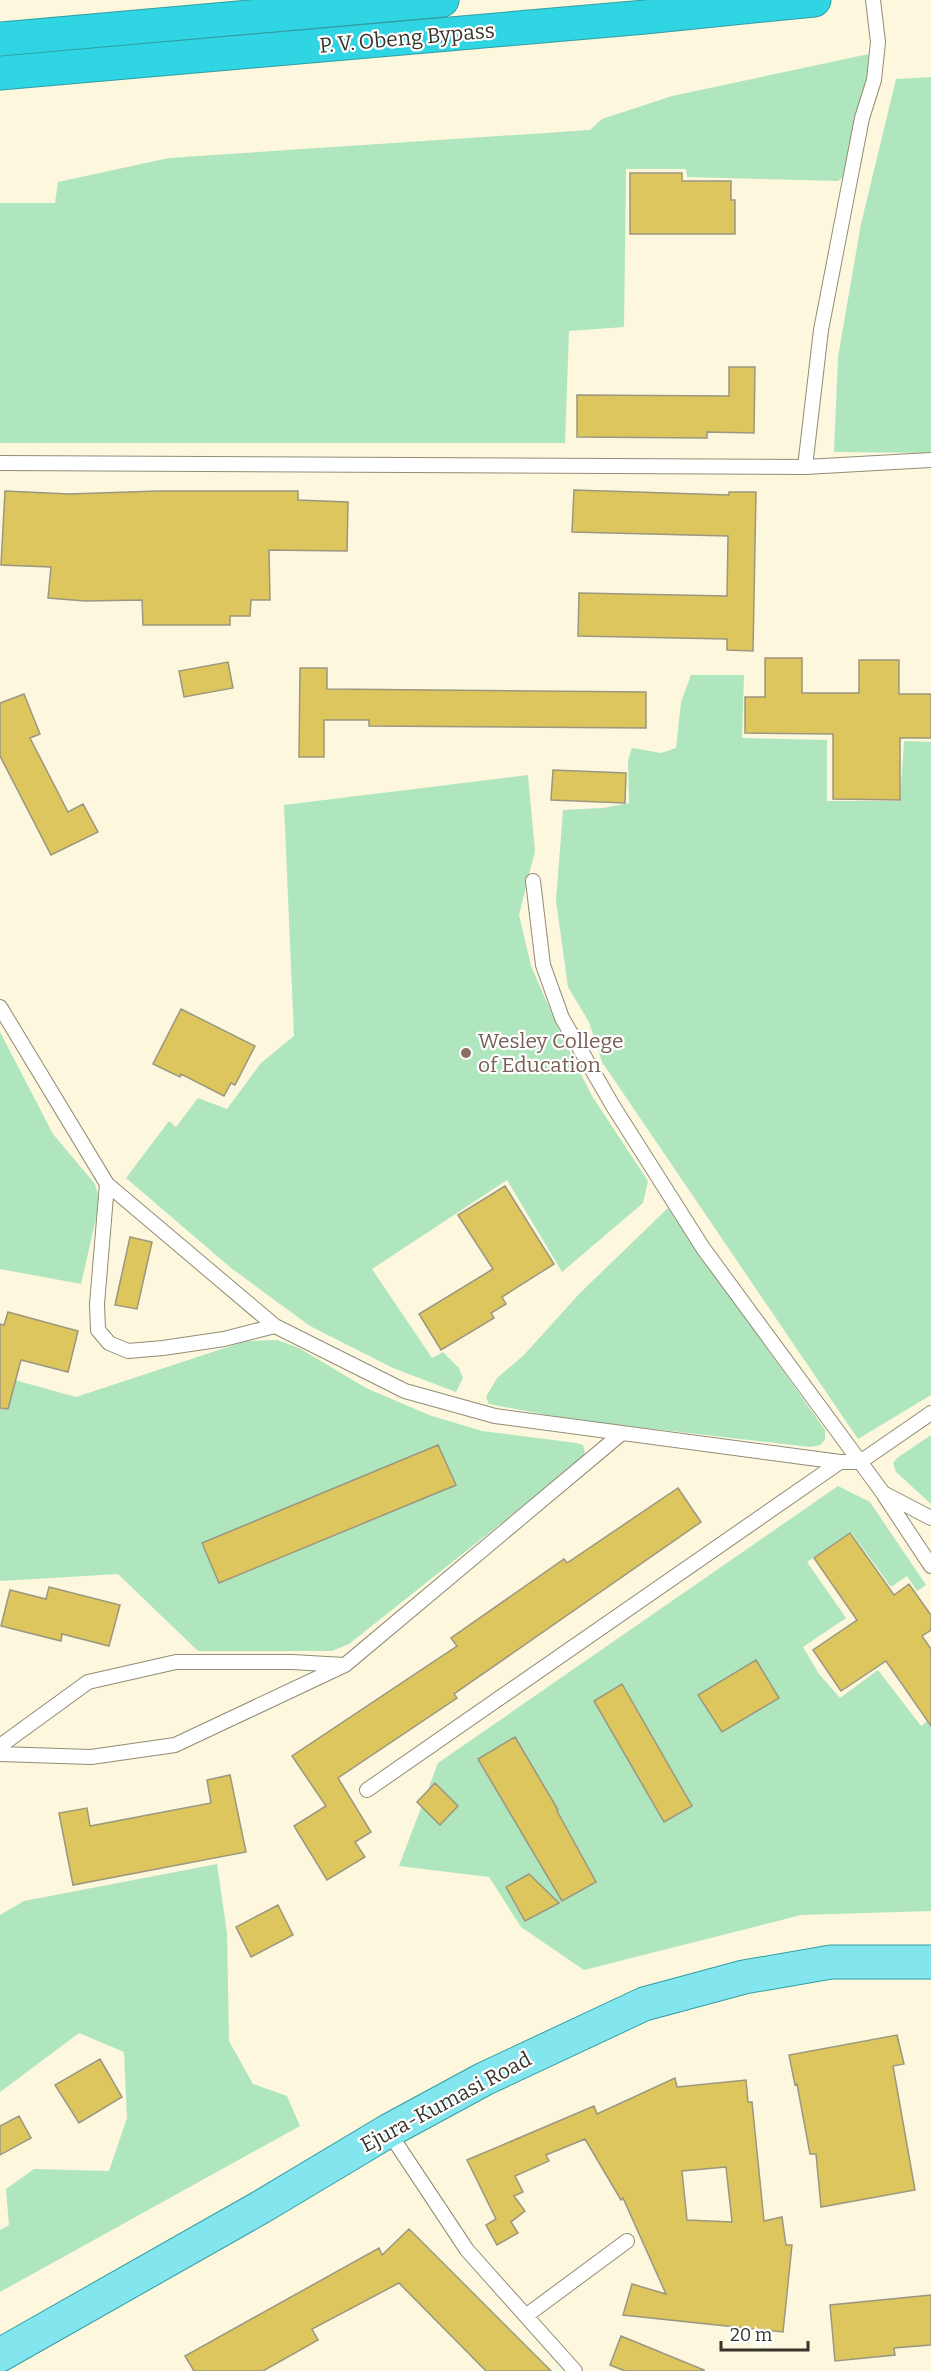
<svg xmlns="http://www.w3.org/2000/svg" width="931" height="2371" font-family="Bitter,serif">
  <style>
    .green { fill: #afe6be }
    .building { fill: #dcc65d; stroke: #9c977f; stroke-width: 1.5; fill-rule: evenodd }
    .lines { fill: none; stroke-linecap: round; stroke-linejoin: round }
    .lane-casing { stroke: #928d76; stroke-width: 16 }
    .primary-casing { stroke: #329da3; stroke-width: 35 }
    .highway-casing { stroke: #329da3; stroke-width: 35 }
    .lane { stroke: #fff; stroke-width: 14 }
    .primary { stroke: #83e6ef; stroke-width: 33 }
    .highway { stroke: #30d5e4; stroke-width: 33 }
    .education-dot { fill: #8d6e63; stroke: #fff; stroke-width: 2 }
    .labels { text-anchor: middle; stroke-width: 4.5; stroke-linejoin: round; paint-order: stroke }
    .street-label { font-size: 21px; fill: #37352b; stroke: #fff }
    .education-label { font-size: 21px; fill: #785e54; stroke: #fff; text-anchor: start }
  </style>
  <rect width="100%" height="100%" fill="#fcf7dd"/>
  <path class="green" d="M869 54 870 72 847 175 838 181 687 177 686 169H626L624 327 569 331 565 443H0V203H55L58 182 169 158 590 130 602 119 672 96Z
    M931 77V453L834 452 838 357 861 224 896 79Z
    M691 675H744L742 738 827 740V801H900L904 741 931 742V1395L858 1439 602 1062 589 1022 568 987 556 901 563 810 603 808 629 803 628 760 632 748 661 753 676 748 681 702Z
    M528 775 535 851 519 915 531 966 560 1032 592 1096 648 1181 643 1203 562 1272 507 1180 372 1269 432 1358 443 1352 459 1368 463 1378 456 1392 393 1368 310 1326 231 1268 126 1178 169 1121 176 1127 198 1098 227 1109 261 1063 294 1036 284 805Z
    M0 1032 53 1134 95 1184 100 1201 81 1284 0 1269Z
    M668 1208 825 1430V1440L820 1445 810 1447 568 1419 489 1404 486 1397 497 1378 524 1355 579 1294Z
    M277 1340 299 1348 366 1388 429 1415 482 1431 576 1443 583 1445 585 1453 582 1459 349 1644 332 1651H198L118 1574 0 1581V1376L76 1397 246 1341Z
    M931 1435V1504L896 1472 893 1463 897 1458Z
    M838 1486 870 1502 926 1585 917 1591 907 1576 891 1587 851 1532 807 1562 846 1618 803 1647 819 1674 840 1698 878 1670 921 1726 931 1718V1911L801 1915 584 1970 521 1927 489 1877 399 1866 438 1763Z
    M217 1864 227 1933 229 2041 253 2084 287 2096 300 2126 0 2292V2230L9 2225 6 2189 34 2169 109 2171 127 2118 124 2052 79 2033 0 2092V1915L24 1901Z"/>
  <path class="building" d="M630 173H682V181H731V200H735V234H630Z
    M729 367H755L754 433 707 432V438L577 437V395L729 396Z
    M574 490 729 495V492H756L753 651 727 650V639L578 636 579 593 727 596 728 536 572 532Z
    M5 491 69 494 159 491H298V500L348 502 347 551 269 550 270 600H251L250 616H230V625H143L142 600 85 601 48 598 51 567 1 565Z
    M765 658H802V693H859V660H899V694H931V738H900V800L833 799V734L745 733V697H765Z
    M228 662 233 688 184 697 179 671Z
    M300 668H327V689L646 692V728L369 726V720H324V757H299Z
    M24 694 40 734 30 738 68 812 83 804 98 832 51 855 0 756V703Z
    M553 770 626 773 625 803 551 800Z
    M181 1009 255 1046 235 1085 231 1083 224 1096 181 1074 180 1077 153 1064Z
    M505 1186 554 1264 502 1297 506 1304 491 1313 494 1318 441 1350 419 1314 493 1269 458 1215Z
    M130 1237 152 1242 137 1309 115 1305Z
    M8 1312 78 1331 68 1372 21 1360 8 1409 0 1408V1324L4 1325Z
    M438 1445 456 1485 219 1583 202 1543Z
    M678 1488 701 1522 454 1694 457 1698 338 1778 371 1832 355 1842 365 1857 327 1880 294 1826 326 1806 292 1756 457 1646 451 1638 564 1559 567 1563Z
    M850 1533 894 1595 909 1584 931 1615V1630L922 1636 931 1649V1726L886 1661 841 1691 813 1650 857 1620 814 1558Z
    M49 1587 120 1605 109 1646 62 1634 61 1641 1 1626 10 1590 46 1599Z
    M756 1660 779 1698 722 1732 698 1695Z
    M622 1684 692 1806 664 1822 594 1701Z
    M515 1737 558 1810 557 1811 596 1882 562 1901 478 1759Z
    M230 1775 246 1852 73 1885 59 1813 87 1808 90 1826 211 1803 207 1780Z
    M435 1783 458 1806 440 1825 417 1802Z
    M529 1874 559 1903 525 1921 506 1887Z
    M278 1905 293 1935 251 1957 236 1927Z
    M897 2035 904 2064 893 2066 915 2190 821 2207 816 2154H810L797 2084 795 2085 789 2055Z
    M100 2059 122 2097 79 2123 55 2085Z
    M675 2078 677 2087 746 2080 748 2102H752L764 2221 782 2217 786 2245H792L783 2332 623 2315 632 2284 666 2294 623 2198 621 2200 585 2139 546 2155 549 2161 515 2176 523 2192 514 2196 525 2211 511 2222 518 2233 497 2245 486 2225 496 2219 467 2160 594 2106 597 2114ZM726 2167 732 2222 687 2220 682 2171Z
    M19 2116 31 2138 0 2155V2126Z
    M409 2229 551 2371H486L399 2283 312 2329 318 2340 263 2371H194L185 2356 379 2248 382 2255Z
    M931 2295V2345L894 2348 895 2355 835 2361 830 2305Z
    M621 2336 704 2370V2371H625L610 2365Z"/>
  <g class="lines">
    <g class="lane-casing">
      <path id="lane" d="M0 463 805 467 931 460
        M805 467 821 330 862 118 874 80 878 42 873 0
        M533 881 543 965 562 1018 613 1106 703 1248 883 1493 931 1518
        M0 1007 107 1184 275 1326 405 1391 495 1416 840 1462
        M107 1184 97 1304 98 1330 109 1343 128 1351 163 1348 224 1339 275 1326
        M884 1495 931 1566
        M0 1746 88 1682 176 1662H292L344 1665
        M0 1754 91 1757 175 1745 345 1665 622 1433
        M367 1790 840 1462H860L931 1413
        M388 2131 467 2250 575 2371
        M527 2315 627 2241"/>
    </g>
    <g class="primary-casing">
      <path id="primary" d="M0 2355 261 2207 388 2131 484 2079 644 2004 744 1977 831 1962H931"/>
    </g>
    <g class="highway-casing">
      <path id="highway" d="M0 39 442 0
        M0 73 645 17 814 0"/>
    </g>
    <use href="#lane" class="lane"/>
    <use href="#primary" class="primary"/>
    <use href="#highway" class="highway"/>
  </g>
  <circle class="education-dot" cx="466" cy="1053" r="6"/>
  <g class="labels">
    <g class="street-label">
      <text transform="translate(407 38) rotate(-5)" y="7">P. V. Obeng Bypass</text>
      <text transform="translate(446 2102) rotate(-28)" y="7">Ejura-Kumasi Road</text>
    </g>
    <g class="education-label">
      <text x="478" y="1048">Wesley College<tspan x="478" dy="24">of Education</tspan></text>
    </g>
  </g>
  <path d="M721 2341v9h87v-9" fill="none" stroke="#37352b" stroke-width="3"/>
  <text x="730" y="2341" font-size="18" fill="#37352b" stroke="#ffffff" stroke-width="4.5" paint-order="stroke">20 m</text>
</svg>
